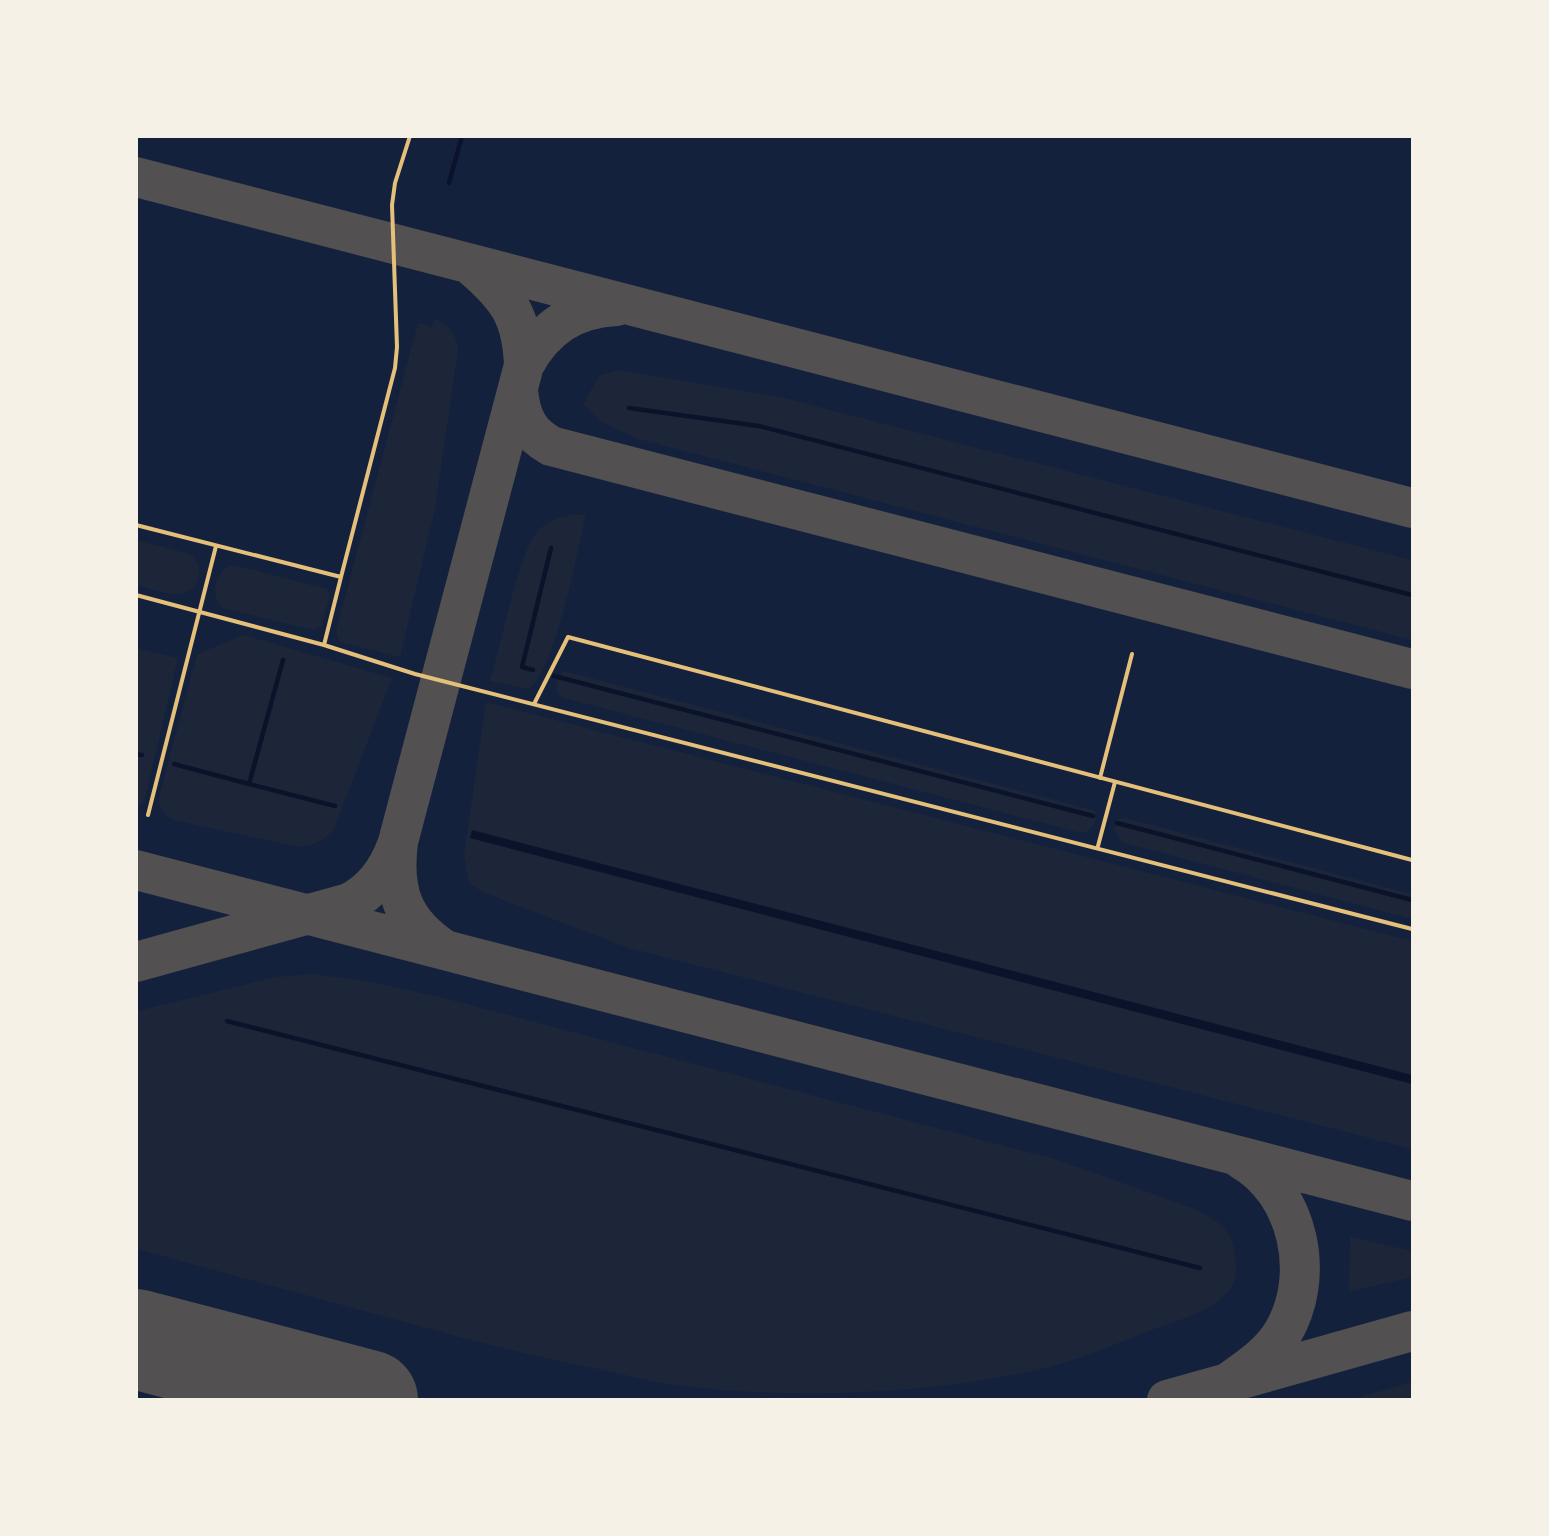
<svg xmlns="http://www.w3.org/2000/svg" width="1549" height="1536" font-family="Raleway,sans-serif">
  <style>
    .green { fill: #1d2539 }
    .water { fill: #0b132b }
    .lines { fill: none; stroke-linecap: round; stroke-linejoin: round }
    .stream { stroke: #0b132b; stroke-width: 4.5 }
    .taxiway { stroke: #525050; stroke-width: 40 }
    .runway { stroke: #525050; stroke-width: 100 }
    .service { stroke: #e5c07b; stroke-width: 4 }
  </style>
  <rect width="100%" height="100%" fill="#14213d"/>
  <path class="green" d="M435 319C450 327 456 332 458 350L435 508 400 657 339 642 336 631 418 323 432 327Z
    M618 370 780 397 1412 560V640L638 439 601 422 583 404 599 376Z
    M572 515H586C577 551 556 668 529 689L490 681C499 651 519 554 536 533 545 522 558 517 572 515Z
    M136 540 190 554C197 560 200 566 199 575 193 607 157 590 137 585Z
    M228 566H237L327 589 330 595 321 627 313 630 222 608C211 595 213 576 228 566Z
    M244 635 392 678 334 829C323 841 316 845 299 847L173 820C163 815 160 809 159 797L197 654Z
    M137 648 178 658 145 799 137 809Z
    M564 671 1093 810 1096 814 1095 823 1087 832 1081 833 564 698 559 696C554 687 556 677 564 671Z
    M486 702 1412 941V1149L629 948 482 892 469 883 464 856Z
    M1125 818 1412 894V919L1121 842 1114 829 1117 819Z
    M313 974 366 981 444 998 1058 1160 1198 1210C1226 1226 1234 1232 1236 1266 1239 1307 1179 1319 1149 1331 1113 1345 1076 1361 1038 1370 923 1395 792 1400 676 1385 651 1382 627 1375 603 1370 542 1358 483 1344 423 1327 327 1301 232 1275 137 1249V1011L276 977Z
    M1350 1237 1412 1251V1277L1349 1292Z
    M1412 1382V1399H1352Z"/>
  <path class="water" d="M472 830 1412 1075V1084L470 838Z"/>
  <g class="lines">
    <path class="stream" d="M449 183 462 136
      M629 408 759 426 1412 595
      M283 660 249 784 335 806
      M533 670 522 667 551 548
      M554 676 1093 816
      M136 754 142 755
      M174 764 249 784
      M1117 823 1412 900
      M227 1021 1200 1268"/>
    <path class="taxiway" d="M136 177 1412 508
      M472 266C508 297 522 316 524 365
      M518 391C521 418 528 433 551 446L1412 669
      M136 870 1412 1201
      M445 950C402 922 392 891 398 842L524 365C545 327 574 308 617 306
      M136 962 349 903C373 891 388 870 397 845
      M1228 1383C1248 1368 1269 1355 1282 1334 1317 1277 1299 1192 1241 1159
      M1167 1400 1412 1331"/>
    <path class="runway" d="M136 1339 368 1400"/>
    <path class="service" d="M136 525 341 577 324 645
      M341 577 395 368 397 347 392 205 395 183 410 136
      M136 595 324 645 415 674 1412 929
      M534 704 568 637 1412 860
      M1100 778 1132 654
      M148 815 216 546
      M1098 846 1115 782"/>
  </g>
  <rect width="1549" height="1536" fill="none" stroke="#f6f1e7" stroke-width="276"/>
</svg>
